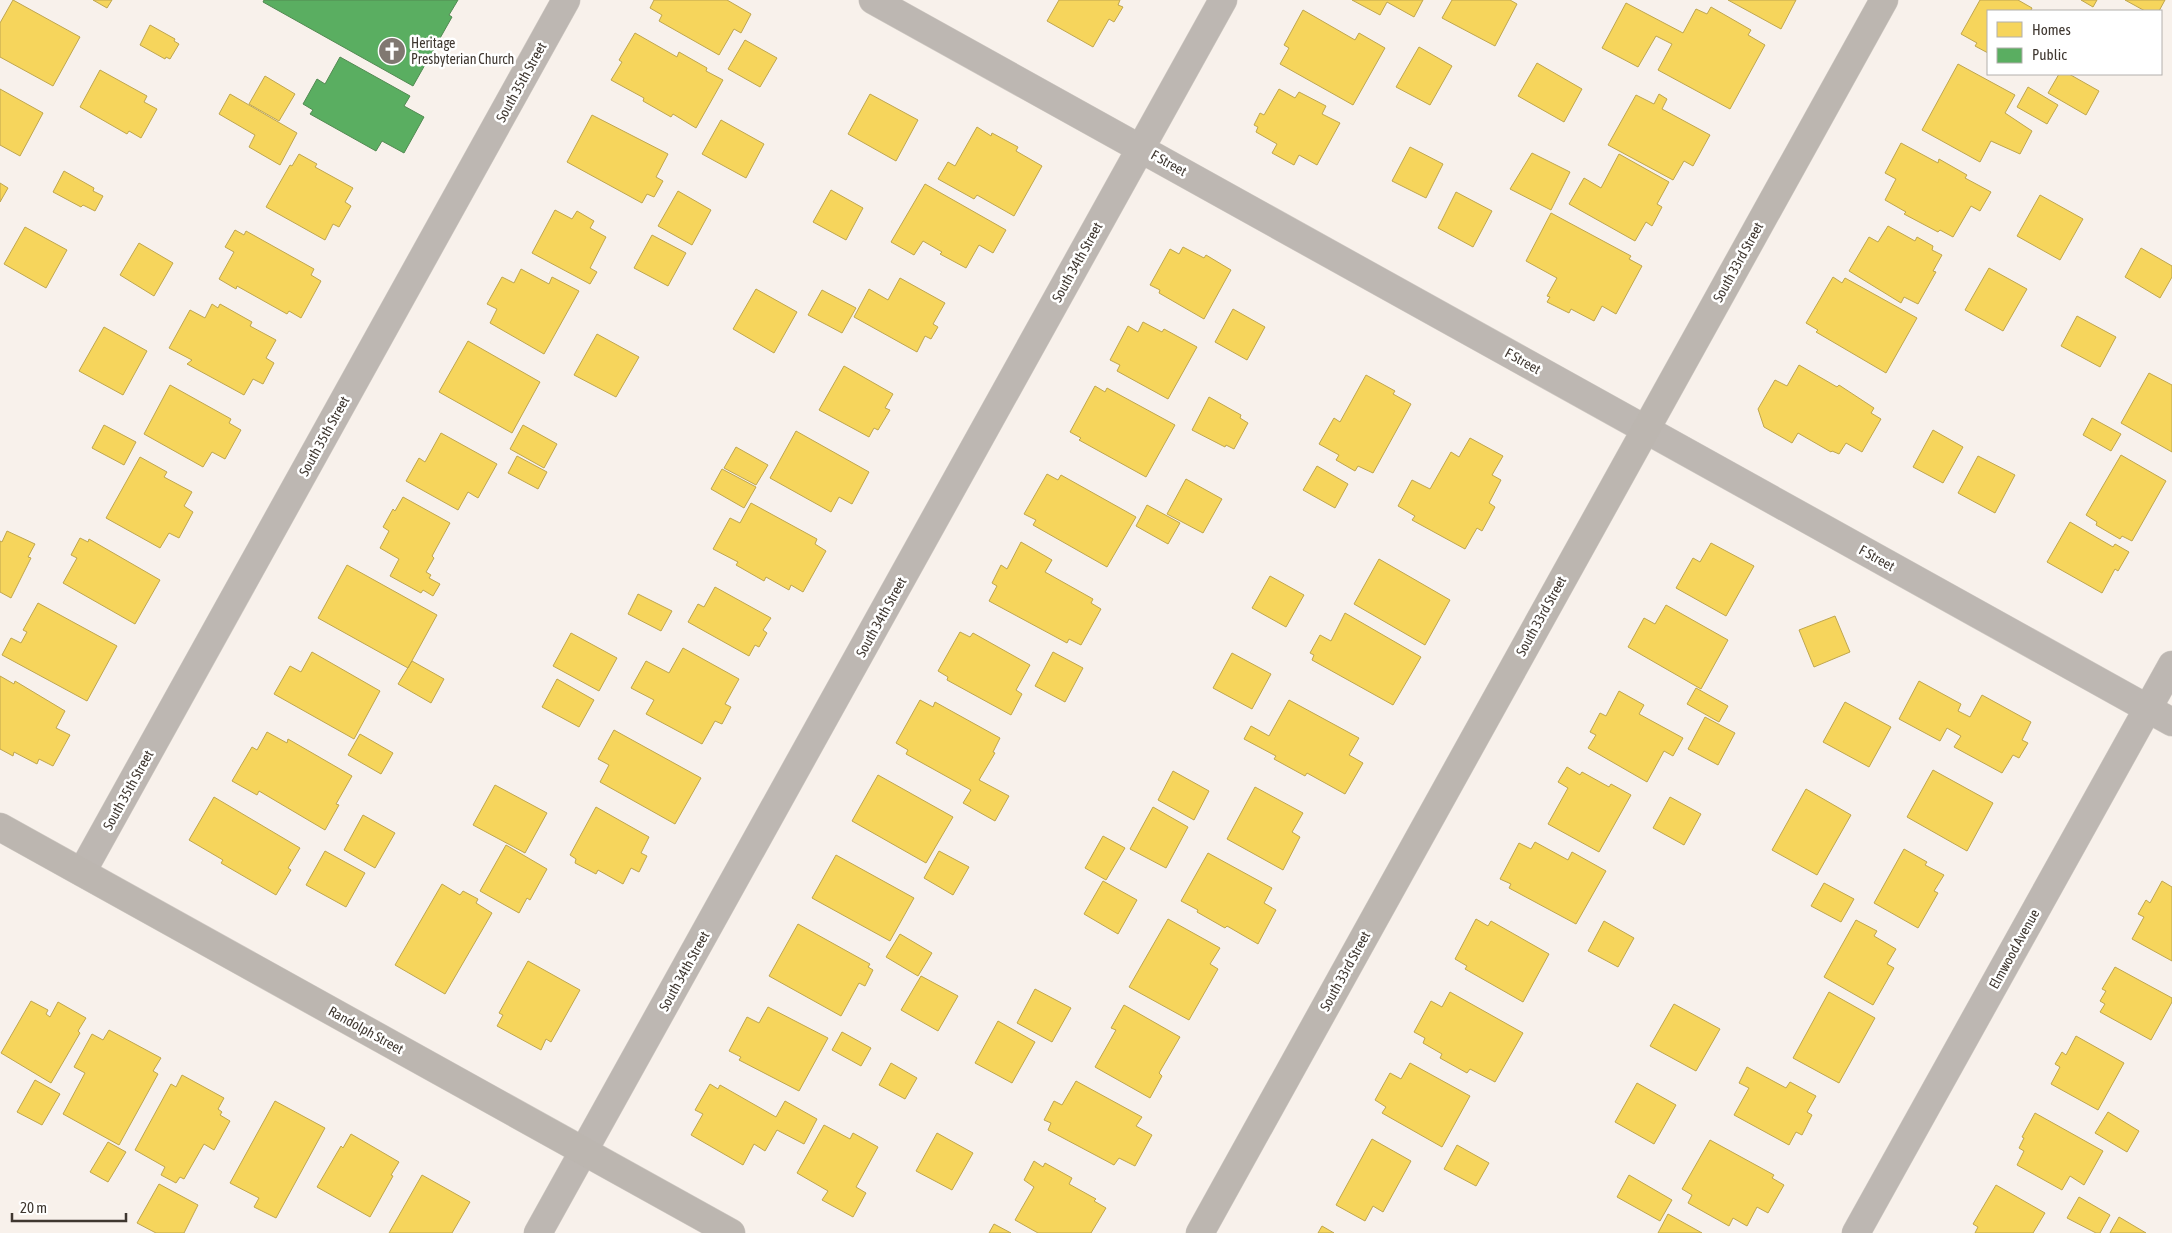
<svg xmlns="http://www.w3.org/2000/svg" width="2172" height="1233" font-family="'Asap Condensed',sans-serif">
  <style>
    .homes { fill: #f6d55c; stroke: #bfa64f }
    .public { fill: #5aae61; stroke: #528a52 }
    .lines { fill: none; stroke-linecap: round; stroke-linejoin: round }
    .street-casing { stroke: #d2ccc6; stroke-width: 29 }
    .secondary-casing { stroke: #d2ccc6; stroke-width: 29 }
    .street { stroke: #bdb7b2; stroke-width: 28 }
    .secondary { stroke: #bcb6b0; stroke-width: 28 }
    .labels { text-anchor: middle; stroke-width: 5; stroke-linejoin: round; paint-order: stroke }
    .poi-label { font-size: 14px; fill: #3f3730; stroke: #fff; text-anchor: start }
    .street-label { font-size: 14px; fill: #3f3730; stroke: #fff }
  </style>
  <rect width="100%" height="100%" fill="#f8f1eb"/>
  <path class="homes" d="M13 0 80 37 53 86 0 57V23Z
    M93 0H112L107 8Z
    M654 0H727L751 14 741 33 734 29 719 55 659 21 662 15 650 8Z
    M1059 0H1120L1118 5 1123 7 1114 22 1109 19 1093 47 1047 21Z
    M1352 0H1423L1414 17 1387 2 1380 15Z
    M1452 0H1510L1517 4 1495 46 1442 18Z
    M1728 0H1796L1781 29Z
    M1980 0H2018L2032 8 2031 10 2033 11H1988V53L1975 46 1977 43 1961 34Z
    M2081 0H2097L2093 7Z
    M2125 0H2165L2159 11H2145Z
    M1626 3 1683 33 1696 9 1707 14 1711 7 1751 30 1748 35 1765 45 1730 109 1658 70 1672 44 1656 36 1638 67 1602 48Z
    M1303 10 1355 40 1359 33 1385 48 1353 105 1280 64 1289 48 1284 45Z
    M150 25 175 39 174 41 179 44 170 59 166 57 165 59 140 45Z
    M635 33 677 57 679 52 707 68 706 71 723 80 696 128 673 114 671 117 643 101 644 98 611 80 622 62 619 60Z
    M745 40 777 58 760 87 728 69Z
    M1419 47 1452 66 1430 105 1396 87Z
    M1537 63 1582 89 1564 122 1518 96Z
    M1958 64 2015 95 2005 113 2032 131 2020 154 1991 141 1980 162 1922 130Z
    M100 70 147 96 144 102 157 109 141 138 129 131 127 134 80 107Z
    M2059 74H2069L2099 91 2086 115 2048 93Z
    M265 76 295 94 279 121 249 104Z
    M2028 87 2058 105 2047 124 2017 107Z
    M0 89 43 113 20 156 0 145Z
    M1279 89 1295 98 1299 92 1326 106 1322 114 1340 123 1317 165 1299 155 1294 165 1272 153 1277 144 1256 132 1258 127 1254 125 1260 113 1264 115Z
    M230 94 297 133 280 165 249 147 255 135 219 114Z
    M870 94 918 120 896 161 848 134Z
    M1659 94 1667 99 1662 109 1710 135 1693 166 1684 161 1673 180 1608 145 1636 95 1654 104Z
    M592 115 668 154 656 177 663 181 654 197 647 194 642 203 567 162Z
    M721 120 764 144 746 178 702 154Z
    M977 127 991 136 992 133 1018 147 1016 151 1042 166 1014 216 977 195 974 199 938 179 948 162 955 166Z
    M1901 143 1938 163 1939 159 1967 175 1965 178 1991 192 1980 211 1971 206 1953 237 1940 230 1938 232 1904 214 1906 212 1885 200 1896 179 1885 173Z
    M1410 147 1443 164 1426 198 1392 181Z
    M1532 153 1570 172 1551 210 1510 189Z
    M299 154 317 164 315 167 353 188 345 202 351 206 339 227 333 224 325 240 266 207 290 165 292 166Z
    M1619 154 1669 182 1657 204 1662 207 1652 226 1646 222 1635 241 1569 204 1584 178 1601 188Z
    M64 171 94 188 93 191 103 196 95 211 83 205 81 207 53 192Z
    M0 183 8 188 0 202Z
    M925 184 1006 230 993 253 979 245 966 268 940 254 942 252 923 241 914 255 891 242Z
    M831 190 863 208 846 240 813 222Z
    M678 191 711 210 692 245 658 226Z
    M1456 192 1492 211 1473 247 1438 228Z
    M2040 195 2083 219 2060 260 2017 236Z
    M555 210 572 219 577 211 594 221 590 228 606 237 590 268 597 272 590 284 532 253Z
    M1551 213 1631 256 1629 259 1642 266 1616 314 1602 306 1594 321 1571 309 1569 313 1547 302 1550 297 1547 296 1557 278 1526 261Z
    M1888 226 1915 241 1917 237 1933 246 1932 250 1942 255 1933 271 1936 272 1918 304 1904 297 1901 303 1849 271 1869 237 1878 242Z
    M25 227 67 250 46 288 4 264Z
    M235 230 244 235 246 231 314 269 311 275 321 281 301 318 289 311 287 314 237 286 236 289 219 279 234 252 225 247Z
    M652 235 686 253 668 286 634 268Z
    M139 243 173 263 154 296 120 275Z
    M1183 247 1204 258 1206 255 1231 270 1204 319 1159 293 1160 290 1150 285 1170 249 1179 254Z
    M2141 248 2172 266V277L2160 298 2125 277Z
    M1989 268 2027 289 2003 331 1965 310Z
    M521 269 549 284 552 277 579 291 544 354 490 323 497 309 487 304 502 277 514 283Z
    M1833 277 1842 283 1845 278 1917 318 1886 373 1816 332 1818 330 1806 323Z
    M900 278 945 303 933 324 938 327 931 339 925 336 917 352 854 317 869 289 888 300Z
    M756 289 797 312 774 353 733 329Z
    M822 290 856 308 842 333 808 315Z
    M212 304 218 308 220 304 252 322 250 326 276 340 266 358 274 363 263 384 253 379 244 395 187 364 192 360 169 348 190 310 205 318Z
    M1233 309 1265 327 1247 360 1215 342Z
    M2077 316 2116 337 2100 367 2061 346Z
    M1143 322 1162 332 1164 329 1197 347 1168 399 1117 371 1120 365 1110 360 1128 326 1138 332Z
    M104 327 147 351 123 395 79 371Z
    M597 334 639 357 616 397 574 375Z
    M468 341 540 382 512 433 439 392Z
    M1799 365 1837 387 1839 385 1874 408 1871 413 1881 419 1862 452 1846 443 1839 454 1832 451 1831 452 1798 433 1792 443 1764 427 1758 409 1775 380 1787 386Z
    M844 366 893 394 885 408 890 410 878 430 874 428 869 437 819 410Z
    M2149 373 2172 385V452L2121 423Z
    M1366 375 1395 391 1393 394 1411 404 1373 473 1358 466 1355 471 1336 460 1339 455 1319 444 1334 418 1340 422Z
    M170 385 231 419 229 423 241 430 225 459 212 452 203 467 144 434Z
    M1095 386 1105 392 1107 388 1175 425 1146 477 1079 440 1081 438 1070 432Z
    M1209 397 1241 415 1240 418 1248 423 1234 449 1226 445 1225 447 1192 430Z
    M2092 418 2121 434 2111 451 2083 435Z
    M104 425 136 442 124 465 92 448Z
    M523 425 557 444 544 468 510 449Z
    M1933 430 1963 447 1943 483 1913 467Z
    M796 431 869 472 852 504 839 497 831 512 770 478Z
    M441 433 497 464 478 498 468 492 458 510 406 481 419 458 425 462Z
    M1470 438 1503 456 1492 475 1501 480 1489 503 1495 507 1482 531 1477 528 1465 549 1412 520 1415 516 1398 506 1412 480 1430 489 1451 452 1459 457Z
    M736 447 768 465 756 485 724 468Z
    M2121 455 2166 481 2132 541 2122 536 2120 539 2096 525 2097 522 2086 515Z
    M517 456 547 472 538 489 508 473Z
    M1978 456 2015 475 1995 513 1958 493Z
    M140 457 167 472 164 477 192 492 184 506 193 512 179 538 169 533 160 548 106 518Z
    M1317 466 1348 484 1335 508 1303 490Z
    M722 469 756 487 744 508 711 489Z
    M1047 474 1058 480 1061 475 1136 517 1107 567 1033 525 1036 520 1024 514Z
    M1186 479 1222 499 1203 533 1167 514Z
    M403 497 450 523 432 556 434 558 426 572 431 575 429 578 440 584 433 596 423 590 421 593 390 576 399 559 380 548 389 531 383 527 393 509 395 511Z
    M751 503 817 539 815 544 826 551 803 592 791 585 789 590 766 577 764 581 736 565 738 562 713 549 730 518 740 523Z
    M1147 505 1180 523 1168 544 1136 526Z
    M2070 522 2113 547 2115 544 2129 552 2118 571 2115 569 2102 593 2047 562Z
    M7 531 35 544 28 557 31 558 11 598 0 592V541L2 542Z
    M80 538 88 542 89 539 160 580 135 624 63 583 77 558 71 555Z
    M1021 542 1052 560 1045 572 1093 599 1091 603 1101 609 1081 645 1069 639 1067 643 989 601 997 586 992 583 1001 565 1007 569Z
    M1711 543 1754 566 1726 616 1676 588 1693 558 1700 562Z
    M1379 559 1450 600 1425 645 1354 604Z
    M347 565 437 615 408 668 318 618Z
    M1270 576 1304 595 1286 627 1252 608Z
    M715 587 771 618 763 630 767 633 759 647 755 645 749 656 688 622 698 604 704 607Z
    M638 594 672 611 661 631 628 614Z
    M38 603 117 646 87 701 2 655 11 638 21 643 27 632 23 630Z
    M1666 605 1728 640 1701 689 1628 647 1644 618 1655 624Z
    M1345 613 1421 657 1393 705 1312 660 1314 655 1310 653 1320 635 1331 641Z
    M1835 616 1850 652 1814 667 1799 630Z
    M960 632 970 637 973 633 1030 665 1016 690 1022 694 1011 715 947 680 948 677 938 671Z
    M571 633 617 658 599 691 553 666Z
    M683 648 739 679 725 704 731 707 722 724 715 721 702 744 646 714 654 700 631 688 646 661 669 673Z
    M312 652 380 691 354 739 274 694 290 666 301 672Z
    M1053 652 1083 668 1065 702 1035 686Z
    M1232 653 1271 674 1252 709 1213 688Z
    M412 661 444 679 431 703 398 684Z
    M0 676 14 684 15 681 65 711 56 728 70 735 53 766 39 759 37 764 14 752 13 756 0 749Z
    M557 679 594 700 579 727 542 707Z
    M1919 681 1961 704 1958 711 1970 717 1982 695 2031 722 2022 740 2028 743 2019 758 2013 755 2002 773 1954 747 1961 736 1947 728 1940 741 1899 719Z
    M1696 688 1728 706 1719 722 1687 704Z
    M1619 691 1644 705 1639 714 1683 738 1673 756 1664 751 1647 782 1588 748 1596 735 1590 732 1600 713 1606 716Z
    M920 700 933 707 935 702 1000 738 993 752 995 753 979 780 1009 796 995 821 963 803 971 790 906 754 908 750 896 743Z
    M1289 700 1359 738 1349 755 1363 763 1345 794 1307 773 1305 776 1274 759 1276 756 1244 739 1251 726 1269 736Z
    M1845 702 1891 727 1869 767 1823 742Z
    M1705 717 1735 733 1718 765 1688 749Z
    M614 730 701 778 675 824 600 782 609 765 598 759Z
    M267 732 287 743 288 739 352 776 336 804 339 805 325 830 259 791 257 795 232 781 252 747 257 750Z
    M360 734 393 753 381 774 348 755Z
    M1567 767 1580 775 1582 772 1609 787 1611 784 1631 795 1599 852 1548 824 1568 788 1558 782Z
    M1933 770 1993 803 1967 851 1907 817Z
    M1173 771 1209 791 1194 820 1158 800Z
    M878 775 953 817 926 863 852 821Z
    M495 785 547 813 525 853 473 825Z
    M1255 787 1303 813 1292 832 1300 837 1283 870 1227 839Z
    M1806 789 1851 815 1817 875 1772 850Z
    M214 797 300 848 288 868 291 870 276 895 221 863 223 860 189 840Z
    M1670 797 1701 814 1684 845 1653 828Z
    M596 807 649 837 641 853 647 856 639 872 631 868 623 884 598 870 596 874 575 863 576 859 570 855Z
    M1153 807 1188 827 1166 868 1130 849Z
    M363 815 395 833 375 868 344 850Z
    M1103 836 1125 848 1106 880 1085 868Z
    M1535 842 1568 860 1572 852 1606 871 1576 924 1509 888 1511 884 1500 879 1519 843 1531 849Z
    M506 845 547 869 530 900 527 898 519 913 480 891Z
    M1904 849 1927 862 1925 865 1944 875 1934 891 1938 893 1918 928 1874 903Z
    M325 851 365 873 346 907 306 885Z
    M939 851 969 867 953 895 924 878Z
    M1208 853 1272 888 1264 903 1276 910 1258 944 1227 926 1225 928 1197 912 1198 910 1181 901Z
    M836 855 914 898 890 941 812 898Z
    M1103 881 1137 900 1118 934 1084 914Z
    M2162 881 2172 887V961L2132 939 2144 917 2138 914 2146 900 2150 903Z
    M1824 883 1854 899 1841 922 1811 906Z
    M442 884 460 895 463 891 478 899 476 903 492 913 445 994 395 965Z
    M1168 919 1220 948 1210 964 1218 969 1189 1020 1129 987Z
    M1476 919 1488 926 1491 921 1549 954 1523 1002 1465 969 1467 966 1455 959Z
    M1856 920 1877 931 1874 936 1896 949 1887 964 1894 968 1873 1005 1824 977Z
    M1604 921 1634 938 1618 967 1588 951Z
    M798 924 870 964 868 967 873 970 865 986 859 983 841 1016 769 976Z
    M900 934 932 953 918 976 886 957Z
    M528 961 580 990 551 1042 546 1039 541 1050 497 1026 503 1015 499 1013Z
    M2115 967 2172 998V1002L2151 1040 2100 1012 2105 1004 2100 1001 2106 991 2102 989Z
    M921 976 958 996 938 1031 901 1010Z
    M1035 989 1071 1008 1052 1042 1017 1023Z
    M1450 992 1523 1033 1495 1082 1470 1069 1467 1073 1440 1058 1442 1054 1423 1043 1425 1038 1414 1032 1431 1001 1442 1007Z
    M1829 992 1875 1018 1839 1083 1793 1058Z
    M31 1001 48 1010 46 1014 50 1017 58 1002 86 1018 78 1031 80 1033 51 1083 1 1053Z
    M1674 1004 1720 1029 1696 1071 1650 1046Z
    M1124 1005 1180 1037 1159 1073 1162 1076 1150 1098 1095 1067 1116 1030 1111 1028Z
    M768 1007 828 1038 799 1091 739 1060 741 1057 729 1051 747 1017 759 1023Z
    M998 1021 1035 1042 1012 1083 975 1063Z
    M109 1030 161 1058 153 1071 158 1074 119 1145 63 1114 85 1073 74 1067 92 1034 103 1040Z
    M842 1032 871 1048 861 1066 832 1050Z
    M2076 1036 2124 1063 2098 1110 2051 1084 2060 1067 2055 1064 2062 1052 2066 1055Z
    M891 1063 917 1078 905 1099 879 1085Z
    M1410 1063 1470 1096 1442 1147 1382 1113 1386 1107 1375 1100 1390 1073 1401 1079Z
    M1747 1067 1786 1088 1790 1082 1816 1096 1807 1112 1812 1115 1802 1135 1796 1132 1789 1145 1734 1115 1749 1088 1739 1083Z
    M182 1075 224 1098 218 1109 222 1112 220 1115 230 1121 214 1150 204 1144 184 1179 180 1177 176 1183 161 1175 165 1167 135 1150 171 1084 176 1087Z
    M35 1080 60 1094 42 1125 17 1112Z
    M1076 1081 1142 1117 1136 1126 1152 1135 1135 1166 1119 1158 1114 1165 1048 1130 1051 1123 1044 1120 1054 1101 1062 1105Z
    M1637 1083 1676 1105 1654 1144 1615 1122Z
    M710 1084 718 1089 720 1085 776 1117 785 1101 817 1119 804 1144 777 1130 765 1151 754 1144 743 1165 691 1135 703 1114 695 1110Z
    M275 1101 325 1128 276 1218 254 1207 259 1198 230 1183Z
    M2108 1112 2139 1131 2127 1152 2095 1133Z
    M2035 1113 2103 1151 2084 1185 2070 1176 2062 1190 2017 1165 2024 1151 2019 1148 2024 1138 2022 1137Z
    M824 1125 850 1139 853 1133 878 1147 856 1187 866 1193 853 1217 822 1200 828 1191 797 1173Z
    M937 1133 973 1153 952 1190 916 1171Z
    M351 1134 399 1162 391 1175 393 1176 370 1217 317 1187 341 1146 343 1148Z
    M1372 1139 1411 1161 1383 1212 1373 1206 1365 1221 1336 1205Z
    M1710 1140 1774 1175 1772 1178 1784 1185 1768 1213 1757 1207 1747 1226 1733 1218 1729 1226 1688 1203 1692 1195 1682 1189Z
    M108 1142 126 1152 108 1182 90 1172Z
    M1457 1145 1489 1163 1476 1186 1444 1169Z
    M1034 1161 1043 1167 1045 1163 1072 1178 1069 1184 1096 1199 1094 1201 1106 1208 1091 1233H1038L1015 1220 1034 1187 1024 1180Z
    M422 1175 470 1202 452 1233H389Z
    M1629 1175 1672 1200 1660 1221 1617 1197Z
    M159 1184 198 1205 184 1233H156L137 1223Z
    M1996 1185 2045 1213 2033 1233H1975L1978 1227 1973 1224Z
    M2079 1197 2110 1215 2100 1233H2096L2067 1218Z
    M1668 1214 1702 1233H1658Z
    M2119 1217 2146 1233H2110Z
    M994 1224 1011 1233H989Z
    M1322 1226 1334 1233H1318Z"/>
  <path class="public" d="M264 0H458L449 15 452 17 413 86 263 2Z
    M340 57 410 96 404 106 424 117 404 153 382 141 376 151 310 114 313 110 303 104 317 79 325 84Z"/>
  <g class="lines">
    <g class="street-casing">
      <path id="street" d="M873 0 2172 722
        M82 872 566 0
        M538 1233 1223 0
        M1856 1233 2172 665"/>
    </g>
    <g class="secondary-casing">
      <path id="secondary" d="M0 827 731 1233
        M1200 1233 1884 0"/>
    </g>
    <use href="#street" class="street"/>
    <use href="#secondary" class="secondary"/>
  </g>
  <defs>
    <g id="church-disc" transform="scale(1.4375)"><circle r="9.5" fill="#807871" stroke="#fff"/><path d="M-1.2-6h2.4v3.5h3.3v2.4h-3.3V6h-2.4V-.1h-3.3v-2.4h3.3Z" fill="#fff"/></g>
  </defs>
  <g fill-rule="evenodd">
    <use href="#church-disc" x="392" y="51"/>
  </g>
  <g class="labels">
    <g class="poi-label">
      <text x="411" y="48">Heritage<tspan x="411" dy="16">Presbyterian Church</tspan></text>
    </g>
    <g class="street-label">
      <text transform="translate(521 82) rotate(-61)" y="5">South 35th Street</text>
      <text transform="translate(1169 163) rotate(29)" y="5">F Street</text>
      <text transform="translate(1077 262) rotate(-61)" y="5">South 34th Street</text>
      <text transform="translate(1738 262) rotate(-61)" y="5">South 33rd Street</text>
      <text transform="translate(1523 361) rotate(29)" y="5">F Street</text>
      <text transform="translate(324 436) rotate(-61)" y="5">South 35th Street</text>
      <text transform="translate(1877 558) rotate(29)" y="5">F Street</text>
      <text transform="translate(1541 616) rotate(-61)" y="5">South 33rd Street</text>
      <text transform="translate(881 617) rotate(-61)" y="5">South 34th Street</text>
      <text transform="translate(128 790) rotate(-61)" y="5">South 35th Street</text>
      <text transform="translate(2014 949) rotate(-61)" y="5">Elmwood Avenue</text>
      <text transform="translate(684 971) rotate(-61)" y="5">South 34th Street</text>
      <text transform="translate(1345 971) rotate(-61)" y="5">South 33rd Street</text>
      <text transform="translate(366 1030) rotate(29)" y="5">Randolph Street</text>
    </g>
  </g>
  <rect x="1987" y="10" width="175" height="65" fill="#ffffff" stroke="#b2afac"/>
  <rect x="1997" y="22" width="25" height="15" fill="#f6d55c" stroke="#b2afac"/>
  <text x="2032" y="35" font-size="15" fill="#3f3730">Homes</text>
  <rect x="1997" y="48" width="25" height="15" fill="#5aae61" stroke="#b2afac"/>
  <text x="2032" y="60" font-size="15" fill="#3f3730">Public</text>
  <path d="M12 1213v8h114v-8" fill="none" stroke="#3f3730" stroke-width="2.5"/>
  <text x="20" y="1213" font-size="15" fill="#3f3730" stroke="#ffffff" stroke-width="4" paint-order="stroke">20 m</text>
</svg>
